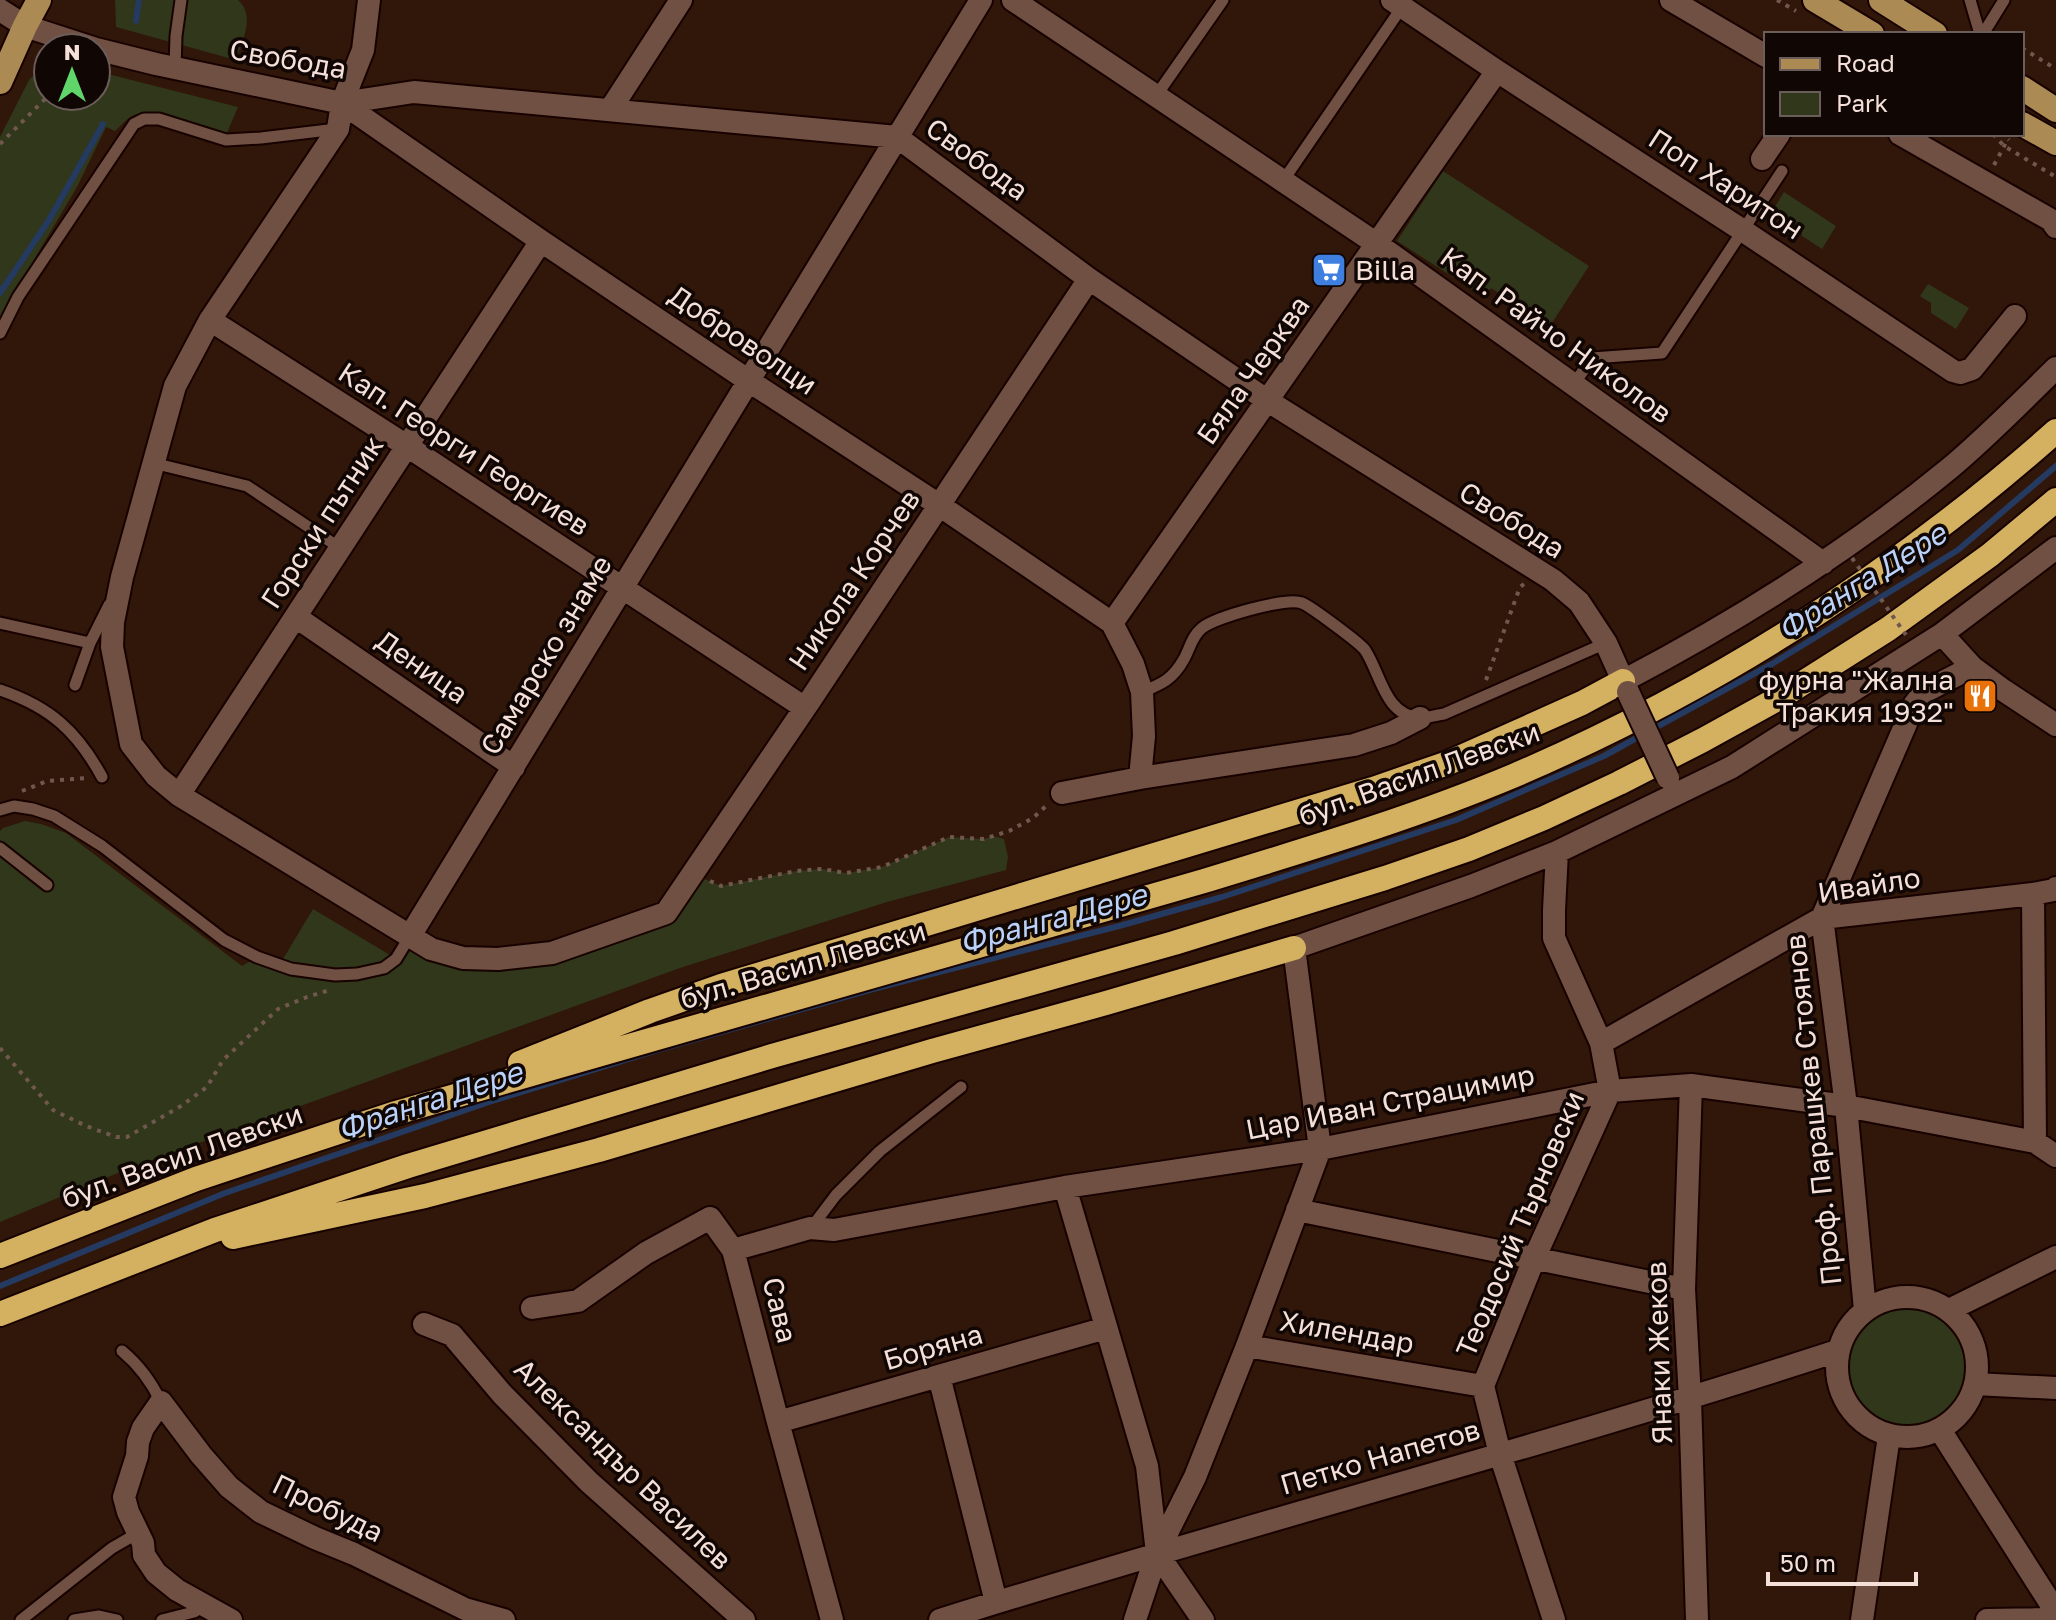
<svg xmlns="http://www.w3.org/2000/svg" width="2056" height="1620" font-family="'Golos Text',sans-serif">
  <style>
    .green { fill: #30371a }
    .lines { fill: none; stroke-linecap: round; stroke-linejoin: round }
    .stream { stroke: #243a60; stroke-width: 6 }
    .lane-casing { stroke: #170200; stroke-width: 15 }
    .street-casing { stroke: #170200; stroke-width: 26 }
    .primary-casing { stroke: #170200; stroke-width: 28 }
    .highway-casing { stroke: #170200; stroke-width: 28 }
    .path { stroke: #71584e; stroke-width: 4; stroke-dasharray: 4 6; stroke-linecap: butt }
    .lane { stroke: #705043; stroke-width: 11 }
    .street { stroke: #705043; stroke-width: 22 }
    .primary { stroke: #ab8a54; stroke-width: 24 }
    .highway { stroke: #d3b160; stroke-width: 24 }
    .street-bridge-casing { stroke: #170200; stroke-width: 26; stroke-linecap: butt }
    .path-bridge { stroke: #71584e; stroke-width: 4; stroke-dasharray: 4 6; stroke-linecap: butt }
    .street-bridge { stroke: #705043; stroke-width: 22 }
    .labels { text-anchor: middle; stroke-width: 7; stroke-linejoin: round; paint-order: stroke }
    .street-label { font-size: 28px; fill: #f4e0d9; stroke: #100603 }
    .poi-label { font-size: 28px; fill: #f4e0d9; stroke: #100603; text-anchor: start }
    .water-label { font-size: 30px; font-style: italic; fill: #bad2f9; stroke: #100603 }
  </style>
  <rect width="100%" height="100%" fill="#31160a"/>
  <path class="green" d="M115 0H238C256 16 242 41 236 60L116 27Z
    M48 67V96H96V71L238 107 226 135C206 126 155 109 134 115 127 118 121 126 115 131L106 127 77 187 12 297 0 325V137L29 80 37 72Z
    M1443 171 1589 266 1550 326 1491 288 1484 297 1397 241Z
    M1784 192 1836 226 1822 249 1802 236 1801 229 1773 210Z
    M1928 284 1969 308 1956 329 1931 313V303L1920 296Z
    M25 821 41 824 66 833 242 966 257 957 280 964 313 909 395 958 410 936 498 959 666 913 693 874 721 886 796 871 822 869 846 873 882 867 949 837 984 839 993 836 1004 839 1008 857 1006 870 887 902 680 968 125 1170 0 1222V831L3 828Z
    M1836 1367a70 70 0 1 1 140 0a70 70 0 1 1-140 0Z"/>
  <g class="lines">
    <path class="stream" d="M136 21 139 0
      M0 293 49 220 103 124
      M1651 730 1772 664 1958 550 2056 466
      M0 1286 225 1193 489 1102 658 1050 873 989 1119 926 1222 897 1456 820 1604 756 1642 735"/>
    <g class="lane-casing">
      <path id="lane" d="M1970 0 1980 34
        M1983 34 2004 0
        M175 68 176 36 181 0
        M1156 96 1223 0
        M1283 181 1402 7
        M0 333 18 297 134 124 144 119H159L226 140 261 138 337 129
        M1574 384 1592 358 1662 353 1782 171
        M153 463 247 486 340 548
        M0 623 90 643
        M75 685 90 643 109 605
        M0 690C50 707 77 731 102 777
        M1142 692C1162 684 1173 679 1184 659 1190 648 1192 636 1202 628 1216 617 1286 597 1302 603 1310 606 1360 643 1365 650 1381 674 1384 715 1420 718 1427 718 1437 715 1444 714L1606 643
        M0 810 14 806 33 809 54 816 102 846 224 940 257 957 291 969 335 975 357 974 384 968 396 959 410 936
        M0 848 47 885
        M811 1228 836 1195 880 1151 961 1087
        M122 1351C140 1366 151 1381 161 1402
        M21 1620 112 1548 138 1533
        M74 1620 99 1616 117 1620
        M162 1620 194 1612 204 1606"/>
    </g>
    <g class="street-casing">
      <path id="street" d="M369 0 363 50 342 103 338 129 210 320 175 386 122 577 113 622 112 647 131 744 156 776 179 795 431 949 463 958 498 959 552 953 666 913 811 699 1089 279
        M1013 0 1377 244 1823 563
        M1392 0 1497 71 1742 230 1953 371 1960 373 1972 369 2015 316
        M1671 0 1766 56
        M0 10 25 26 93 48
        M96 49 156 64 342 103 414 92 897 137 1089 279 1268 401 1553 580 1579 602 1606 643 1628 692
        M342 103 541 241 749 381 939 505 1112 623 1133 664 1142 692 1144 736 1140 778
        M610 110 681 0
        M1900 134 2051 220 2056 227
        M1762 159 1779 134
        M210 320 407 446 805 708
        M296 617 514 767
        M1112 623 1497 71
        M1942 634 1972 667 2003 690 2056 725
        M1623 681C1739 620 1848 552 1950 468 1987 437 2021 402 2056 368
        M1062 793 1140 778 1354 745 1391 733 1420 718
        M179 795 541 241
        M410 936 981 0
        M1601 1043 1822 918 2033 894
        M1691 1085 1684 1289 1690 1399 1697 1620
        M2035 1142 2033 894 2054 890 2056 888
        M1065 1187 1147 1466 1157 1553 1203 1620
        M1297 1210 1684 1289
        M733 1250 810 1228 834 1230 1065 1187 1320 1149 1610 1091 1691 1085 1846 1106 2035 1142 2056 1156
        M1837 1367a70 70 0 1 1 140 0a70 70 0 1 1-140 0Z
        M532 1308 578 1301 646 1253 710 1218 733 1250 778 1422 832 1620
        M1865 1310 1846 1106 1822 918 1914 705 1924 692 1972 667
        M1949 1310 2056 1257
        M424 1324 452 1335 502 1394 589 1482 744 1620
        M1247 1346 1483 1386
        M939 1376 996 1602
        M1975 1384 2056 1388
        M778 1422 1106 1328
        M1940 1430 2056 1612
        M231 1620 177 1590 156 1573 144 1555 143 1543 128 1512 124 1497 137 1456 138 1442 143 1428 161 1402 201 1455 229 1487 261 1512 315 1538 354 1554 465 1609 504 1620
        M940 1620C1238 1526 1540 1448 1837 1351
        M1135 1620 1157 1553 1195 1477 1247 1346 1320 1149 1294 948 1471 886 1557 852 1732 767 1942 634 2056 548
        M1554 1620 1500 1454 1483 1386 1534 1259 1610 1091 1601 1043 1554 938V910L1557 852
        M1862 1620 1889 1436
        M1987 1620 2056 1619"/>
    </g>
    <g class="primary-casing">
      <path id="primary" d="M1815 0 1872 34
        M1881 0 1935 34
        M0 82 25 26 39 0
        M2022 88 2056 110
        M2022 124 2056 143"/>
    </g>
    <g class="highway-casing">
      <path id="highway" d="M520 1063 650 1011 721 986 1373 789 1448 763 1582 703 1623 681
        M233 1237 425 1196 599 1150 932 1051 1106 1003 1294 948
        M0 1256 196 1179 396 1113 1204 881C1308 849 1413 818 1513 776 1711 691 1895 574 2056 431
        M0 1314 215 1230 408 1166 772 1056 1174 943 1385 878 1469 849 1544 818 1619 783 1703 740 1779 698 1888 629 1990 555 2056 500"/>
    </g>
    <path class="path" d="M1777 0 1796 11
      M2022 48 2056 69
      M1993 134 2004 146 2056 177
      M0 144 48 96
      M1994 165 2008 139 2009 140
      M1486 680 1520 587 1524 584
      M22 791 47 781 87 778
      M710 881 721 886 796 871 822 869 846 873 882 867 949 837 984 839 1009 831 1033 818 1046 806
      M0 1048 53 1110 86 1126 116 1137H127L181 1106 207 1087 223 1060 278 1009 307 997 330 990"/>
    <use href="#lane" class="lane"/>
    <use href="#street" class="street"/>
    <use href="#primary" class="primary"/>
    <use href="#highway" class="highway"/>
    <g class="street-bridge-casing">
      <path id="street-bridge" d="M1628 692 1668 778"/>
    </g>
    <path class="path-bridge" d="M1852 558 1906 635"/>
    <use href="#street-bridge" class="street-bridge"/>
  </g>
  <defs>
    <g id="supermarket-square" transform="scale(1.8)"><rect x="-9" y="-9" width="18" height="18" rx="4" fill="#3f7fe0" stroke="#100603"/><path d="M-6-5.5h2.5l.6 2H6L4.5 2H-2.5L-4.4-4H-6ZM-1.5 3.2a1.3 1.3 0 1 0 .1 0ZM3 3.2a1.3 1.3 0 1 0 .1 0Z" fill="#fff"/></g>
    <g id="restaurant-square" transform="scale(1.8)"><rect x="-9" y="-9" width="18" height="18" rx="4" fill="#e8710a" stroke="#100603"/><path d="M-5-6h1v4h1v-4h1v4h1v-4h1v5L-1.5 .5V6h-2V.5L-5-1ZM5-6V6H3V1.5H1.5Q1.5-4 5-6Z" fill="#fff"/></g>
  </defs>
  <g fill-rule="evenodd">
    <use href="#supermarket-square" x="1329" y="270"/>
    <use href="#restaurant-square" x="1980" y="696"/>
  </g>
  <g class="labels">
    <g class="street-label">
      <text transform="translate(288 59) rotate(10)" y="10">Свобода</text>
      <text transform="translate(977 159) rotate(36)" y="10">Свобода</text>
      <text transform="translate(1726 184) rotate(33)" y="10">Поп Харитон</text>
      <text transform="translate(1556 335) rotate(36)" y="10">Кап. Райчо Николов</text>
      <text transform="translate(743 340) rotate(34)" y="10">Доброволци</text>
      <text transform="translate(1253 370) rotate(-55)" y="10">Бяла Черква</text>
      <text transform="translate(464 449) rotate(33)" y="10">Кап. Георги Георгиев</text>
      <text transform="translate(1512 520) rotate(32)" y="10">Свобода</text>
      <text transform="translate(322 522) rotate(-57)" y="10">Горски пътник</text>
      <text transform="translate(854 580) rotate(-56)" y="10">Никола Корчев</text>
      <text transform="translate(546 655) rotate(-59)" y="10">Самарско знаме</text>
      <text transform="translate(422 667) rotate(35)" y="10">Деница</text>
      <text transform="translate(1419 774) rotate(-20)" y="10">бул. Васил Левски</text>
      <text transform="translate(1869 885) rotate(-9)" y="10">Ивайло</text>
      <text transform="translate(803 965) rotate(-16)" y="10">бул. Васил Левски</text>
      <text transform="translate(1390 1102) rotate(-11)" y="10">Цар Иван Страцимир</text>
      <text transform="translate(1813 1110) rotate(-96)" y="10">Проф. Парашкев Стоянов</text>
      <text transform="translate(182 1156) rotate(-20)" y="10">бул. Васил Левски</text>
      <text transform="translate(1520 1224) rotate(-67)" y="10">Теодосий Търновски</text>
      <text transform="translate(780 1310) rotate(76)" y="10">Сава</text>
      <text transform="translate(1347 1332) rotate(10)" y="10">Хилендар</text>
      <text transform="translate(933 1347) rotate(-16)" y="10">Боряна</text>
      <text transform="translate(1659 1353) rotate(-92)" y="10">Янаки Жеков</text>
      <text transform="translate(1380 1457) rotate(-16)" y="10">Петко Напетов</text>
      <text transform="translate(623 1464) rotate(44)" y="10">Александър Василев</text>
      <text transform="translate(328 1508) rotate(26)" y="10">Прoбудa</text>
    </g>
    <g class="poi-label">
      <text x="1355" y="280">Billa</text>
      <text x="1954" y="690" text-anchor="end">фурна "Жална<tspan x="1954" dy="32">Тракия 1932"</tspan></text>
    </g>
    <g class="water-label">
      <text transform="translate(1862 582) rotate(-32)" y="10">Франга Дере</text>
      <text transform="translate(1053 919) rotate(-15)" y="10">Франга Дере</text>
      <text transform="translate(430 1101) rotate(-18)" y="10">Франга Дере</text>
    </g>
  </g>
  <rect x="1764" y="32" width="260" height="104" fill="#100603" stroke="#6b5d59" stroke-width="2"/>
  <rect x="1780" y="58" width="40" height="12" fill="#ab8a54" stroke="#6b5d59" stroke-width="2"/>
  <text x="1836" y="72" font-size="24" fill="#f4e0d9">Road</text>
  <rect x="1780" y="92" width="40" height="24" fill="#30371a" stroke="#6b5d59" stroke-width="2"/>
  <text x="1836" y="112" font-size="24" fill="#f4e0d9">Park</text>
  <g transform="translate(72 72)"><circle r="38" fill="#100603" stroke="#6b5d59" stroke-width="2"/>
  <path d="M0-6L14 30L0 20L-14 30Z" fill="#60d56a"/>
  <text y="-12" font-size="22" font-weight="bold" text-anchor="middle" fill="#f4e0d9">N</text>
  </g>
  <path d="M1768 1572v12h148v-12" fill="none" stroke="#f4e0d9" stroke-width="4"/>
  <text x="1780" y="1572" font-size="24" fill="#f4e0d9" stroke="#100603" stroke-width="6" paint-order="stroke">50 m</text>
</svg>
